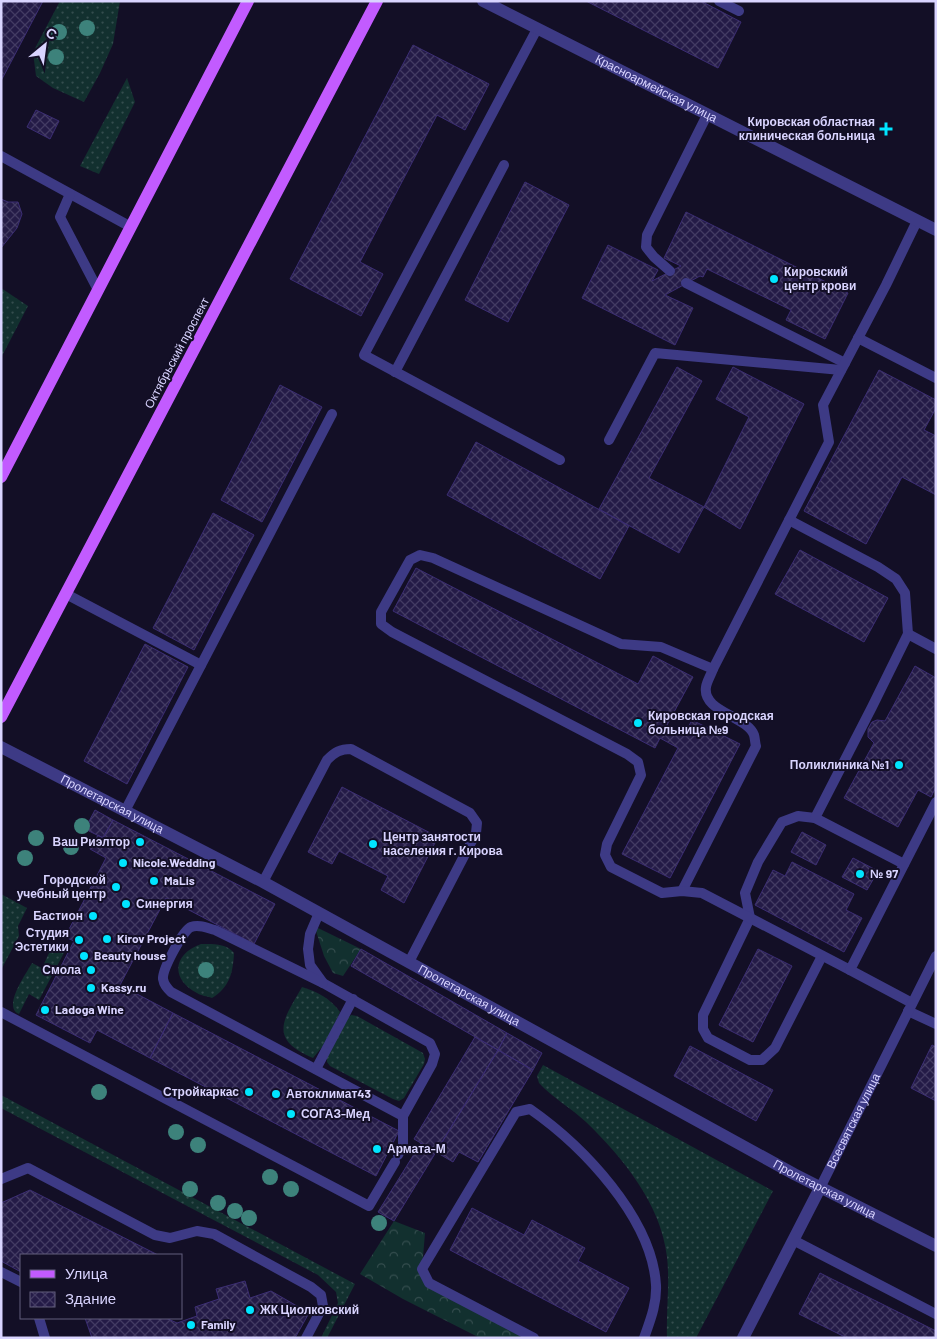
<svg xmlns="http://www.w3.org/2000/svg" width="937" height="1339" font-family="Barlow,sans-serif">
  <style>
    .grass { fill: url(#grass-dots) }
    .forest { fill: url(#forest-crowns) }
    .building { fill: url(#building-cross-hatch); stroke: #3b2d73 }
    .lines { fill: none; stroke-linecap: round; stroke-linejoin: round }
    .lane { stroke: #3d3a85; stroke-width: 10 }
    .street { stroke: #3d3a85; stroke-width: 12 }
    .primary { stroke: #c25bff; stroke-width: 12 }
    .tree { fill: #3d827b }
    .poi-dot { fill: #00e5ff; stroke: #130f26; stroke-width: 2 }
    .labels { text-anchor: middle; stroke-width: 4; stroke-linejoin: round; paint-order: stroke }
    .street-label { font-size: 12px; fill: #d9d4ff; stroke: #130f26 }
    .poi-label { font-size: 12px; font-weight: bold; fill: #d9d4ff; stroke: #130f26; text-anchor: start }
  </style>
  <defs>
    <pattern id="grass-dots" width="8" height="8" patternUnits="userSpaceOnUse" patternTransform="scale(1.25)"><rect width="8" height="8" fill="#12302f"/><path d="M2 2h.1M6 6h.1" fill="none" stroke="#344d4e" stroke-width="1.8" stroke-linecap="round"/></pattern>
    <pattern id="forest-crowns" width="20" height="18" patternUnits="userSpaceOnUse" patternTransform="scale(1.25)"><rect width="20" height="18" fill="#12302f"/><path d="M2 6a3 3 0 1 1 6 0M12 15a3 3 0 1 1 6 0" fill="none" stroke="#344d4e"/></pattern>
    <pattern id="building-cross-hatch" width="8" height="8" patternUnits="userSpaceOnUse" patternTransform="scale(1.25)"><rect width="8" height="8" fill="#241b47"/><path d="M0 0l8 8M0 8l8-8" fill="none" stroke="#433b63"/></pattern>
  </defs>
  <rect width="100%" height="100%" fill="#130f26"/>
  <path class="grass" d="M60 1H120L113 44 100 73 84 102 53 88 36 76 33 52Z
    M127 78 135 102 99 174 80 166Z
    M1 288 28 306 1 358Z
    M1 894 27 908 18 926 19 936 1 970Z
    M51 943 65 951 39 1000 29 994 19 1014C2 1007 26 974 32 963L42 968 49 953 40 947Z
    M201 944C213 944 226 943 234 953 233 972 230 987 212 998 207 996 201 996 197 993 170 979 173 954 201 944Z
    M302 987C318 992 330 998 340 1012L327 1041 313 1058C268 1039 283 1020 302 987Z
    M351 1015 357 1016 423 1053 425 1059 424 1064 404 1098 399 1101 393 1099 330 1066 327 1062V1056L346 1020Z
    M543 1065 773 1191 696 1338H667C666 1311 670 1284 667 1257 661 1204 623 1158 586 1122 571 1108 553 1098 539 1083L537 1076Z
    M1 1095 355 1284 327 1338H321L338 1303 336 1292 318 1275 1 1108Z"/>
  <path class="forest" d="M318 928 361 949 343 976 333 973 324 956 316 931Z
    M394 1221 425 1233 422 1269 429 1283 534 1338H480L403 1299 360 1274Z"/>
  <path class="building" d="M1 1H43L1 81Z
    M586 1H701L741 22 718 68Z
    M413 45 489 84 465 130 437 115 360 262 383 274 361 316 290 279Z
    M36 110 59 121 50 139 27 127Z
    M525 182 569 205 508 322 465 300Z
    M1 199 8 202H18L22 214 17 228 1 248Z
    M686 212 848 293 825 339 786 320 791 310 707 269 703 277 700 276 665 295 693 308 675 345 582 298 608 245 658 270 652 281 681 266 664 258Z
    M677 367 702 381 649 478 704 507 679 553 599 509Z
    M733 367 804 404 740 529 704 507 749 417 716 399Z
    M879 370 936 400V408L924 430 936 436V495L902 477 866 544 804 511Z
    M280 385 322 407 262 522 221 500Z
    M476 442 629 526 600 579 447 495Z
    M213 513 254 535 194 650 153 628Z
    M800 550 888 598 864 642 775 594Z
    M416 568 638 684 653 656 693 677 667 725 684 735 692 720 740 744 670 878 622 854 678 748 660 738 655 748 393 611Z
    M145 644 188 667 127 784 84 761Z
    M915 666 936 678V787L931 797 918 790 898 827 844 798 874 743 868 737V729L872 722 877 720 885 721Z
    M342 787 438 837 404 903 381 890 388 876 339 851 332 864 308 852Z
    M95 810 113 820 103 838 85 829Z
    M113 820 275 904 254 944 166 898 120 985 173 1013 150 1058 97 1030 90 1043 36 1015 74 941 65 937 106 858 90 849 98 835 103 838Z
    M802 832 826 845 816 865 791 852Z
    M853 858 878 871 867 890 842 877Z
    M792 862 854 894 846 910 862 918 844 952 755 905 773 870 785 876Z
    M361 949 507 1033 498 1050 351 966Z
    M758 949 792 966 753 1042 719 1025Z
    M173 1013 399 1131 376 1176 150 1058Z
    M507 1033 542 1053 533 1070 498 1050Z
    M475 1037 498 1050 436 1152 414 1139Z
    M932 1045 936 1047V1101L911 1088Z
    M690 1046 773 1090 756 1121 674 1076Z
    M498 1050 533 1070 478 1162 459 1152 453 1162 436 1152Z
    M421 1143 436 1152 394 1221 378 1212Z
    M30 1190 158 1255H21V1272L1 1261V1203Z
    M472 1208 524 1235 532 1220 585 1248 578 1261 629 1288 606 1332 450 1250Z
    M820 1273 936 1331V1338H847L799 1314Z
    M245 1281 250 1298 271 1291 309 1313 295 1338H92L85 1318H166L177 1323 197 1316 195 1307 219 1299 216 1289Z"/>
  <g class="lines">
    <g class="lane">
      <path d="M719 1 739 11"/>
      <path d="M537 29 364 355 560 460"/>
      <path d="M1 156 131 227"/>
      <path d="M70 194 60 217 98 290"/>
      <path d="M670 271 654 257 646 247 647 235 707 115"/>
      <path d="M686 283 845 363"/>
      <path d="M858 338 936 378"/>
      <path d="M395 372 504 165"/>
      <path d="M609 440 655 353 841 370"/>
      <path d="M789 520 878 567 896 579 905 593 908 634"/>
      <path d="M66 594 201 665"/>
      <path d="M125 811 332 414"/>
      <path d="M815 818 798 816 782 822 758 862 745 893 750 918 703 1015V1029L708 1038 750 1060H762L775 1048 822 956"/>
      <path d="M904 864 815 818 872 707 908 634 936 649"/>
      <path d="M263 882 327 760C335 752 340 749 351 749L470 813 477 823 476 833 409 962"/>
      <path d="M682 891 756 746C755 743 755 738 754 735 747 716 702 712 706 687 707 681 711 675 713 669"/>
      <path d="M319 913 310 934 308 949 310 965 323 983 430 1043 435 1054 432 1064 403 1116"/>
      <path d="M850 970 702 893 682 891 662 893 611 867 605 855 607 844 641 775 638 762 627 754 392 632 381 624V612L410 560 420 555 433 558 621 644 661 647 713 669 829 442 823 405 886 285 917 221"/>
      <path d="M323 983 215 930C207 928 199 924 191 927 183 930 162 970 163 979 164 985 167 988 171 992L403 1116V1145L398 1155"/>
      <path d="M912 1003 850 970 936 802"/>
      <path d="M908 1011 936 1024"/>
      <path d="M1 1012 369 1206 395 1162"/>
      <path d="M316 1069 353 999"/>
      <path d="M1 1179 28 1168 155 1235 170 1238 197 1231 214 1234 311 1287 321 1295 323 1306 306 1338"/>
      <path id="s1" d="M820 1188 936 956"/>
      <path d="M793 1240 936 1314"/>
      <path d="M1 1272 21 1282"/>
      <path d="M39 1318 45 1338"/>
      <path d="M534 1338 429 1283 422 1269 516 1112 530 1109C583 1146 652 1218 656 1285 657 1304 650 1321 644 1338"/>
    </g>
    <g class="street">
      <path id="s2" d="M483 1 936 230"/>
      <path id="s3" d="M1 747 263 882 794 1174 936 1246"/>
      <path d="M743 1338 820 1188"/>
    </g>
    <path class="primary" d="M1 477 248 1
      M1 717 377 1"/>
  </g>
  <g class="tree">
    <circle cx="87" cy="28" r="8"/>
    <circle cx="59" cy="32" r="8"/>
    <circle cx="56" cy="57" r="8"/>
    <circle cx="82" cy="826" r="8"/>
    <circle cx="36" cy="838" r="8"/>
    <circle cx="71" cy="847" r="8"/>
    <circle cx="25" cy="858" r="8"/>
    <circle cx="206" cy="970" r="8"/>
    <circle cx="99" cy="1092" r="8"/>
    <circle cx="176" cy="1132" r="8"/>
    <circle cx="198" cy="1145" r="8"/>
    <circle cx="270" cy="1177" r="8"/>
    <circle cx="190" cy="1189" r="8"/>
    <circle cx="291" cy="1189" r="8"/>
    <circle cx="218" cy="1203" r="8"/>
    <circle cx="235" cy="1211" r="8"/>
    <circle cx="249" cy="1218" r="8"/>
    <circle cx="379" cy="1223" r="8"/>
  </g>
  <g class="poi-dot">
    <path d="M883.5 121.5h5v5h5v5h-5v5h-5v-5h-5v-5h5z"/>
    <circle cx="774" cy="279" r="5"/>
    <circle cx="638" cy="723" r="5"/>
    <circle cx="899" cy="765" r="5"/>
    <circle cx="140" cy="842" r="5"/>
    <circle cx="373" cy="844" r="5"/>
    <circle cx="123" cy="863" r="5"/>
    <circle cx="860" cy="874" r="5"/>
    <circle cx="154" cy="881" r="5"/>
    <circle cx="116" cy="887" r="5"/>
    <circle cx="126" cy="904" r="5"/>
    <circle cx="93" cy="916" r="5"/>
    <circle cx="107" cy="939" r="5"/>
    <circle cx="79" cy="940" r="5"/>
    <circle cx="84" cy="956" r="5"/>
    <circle cx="91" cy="970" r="5"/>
    <circle cx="91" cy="988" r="5"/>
    <circle cx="45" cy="1010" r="5"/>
    <circle cx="249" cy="1092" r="5"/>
    <circle cx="276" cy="1094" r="5"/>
    <circle cx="291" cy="1114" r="5"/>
    <circle cx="377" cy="1149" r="5"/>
    <circle cx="250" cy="1310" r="5"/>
    <circle cx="191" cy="1325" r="5"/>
  </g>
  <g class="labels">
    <g class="street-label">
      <text dy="4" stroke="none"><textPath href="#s2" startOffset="194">Красноармейская улица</textPath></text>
      <text transform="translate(177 353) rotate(-62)" y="4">Октябрьский проспект</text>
      <text dy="4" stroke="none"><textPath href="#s3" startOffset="125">Пролетарская улица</textPath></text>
      <text dy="4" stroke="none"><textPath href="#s3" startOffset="530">Пролетарская улица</textPath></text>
      <text dy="4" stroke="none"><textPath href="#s1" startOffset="75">Всесвятская улица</textPath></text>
      <text dy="4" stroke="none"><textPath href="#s3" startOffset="935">Пролетарская улица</textPath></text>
    </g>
    <g class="poi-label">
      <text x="875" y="126" text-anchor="end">Кировская областная<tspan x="875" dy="14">клиническая больница</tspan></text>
      <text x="784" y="276">Кировский<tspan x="784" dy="14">центр крови</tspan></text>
      <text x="648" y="720">Кировская городская<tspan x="648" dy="14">больница №9</tspan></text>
      <text x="889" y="769" text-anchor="end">Поликлиника №1</text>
      <text x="383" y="841">Центр занятости<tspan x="383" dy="14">населения г. Кирова</tspan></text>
      <text x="130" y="846" text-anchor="end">Ваш Риэлтор</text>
      <text x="133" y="867">Nicole.Wedding</text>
      <text x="870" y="878">№ 97</text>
      <text x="106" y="884" text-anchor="end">Городской<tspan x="106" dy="14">учебный центр</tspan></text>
      <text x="164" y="885">MaLis</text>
      <text x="136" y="908">Синергия</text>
      <text x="83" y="920" text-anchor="end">Бастион</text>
      <text x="69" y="937" text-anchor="end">Студия<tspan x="69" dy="14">Эстетики</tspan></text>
      <text x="117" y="943">Kirov Project</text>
      <text x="94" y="960">Beauty house</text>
      <text x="81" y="974" text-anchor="end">Смола</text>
      <text x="101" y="992">Kassy.ru</text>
      <text x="55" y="1014">Ladoga Wine</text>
      <text x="239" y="1096" text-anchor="end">Стройкаркас</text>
      <text x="286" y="1098">Автоклимат43</text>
      <text x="301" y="1118">СОГАЗ-Мед</text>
      <text x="387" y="1153">Армата-М</text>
      <text x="260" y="1314">ЖК Циолковский</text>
      <text x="201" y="1329">Family</text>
    </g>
  </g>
  <rect width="937" height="1339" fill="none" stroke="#d9d4ff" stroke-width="5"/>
  <rect x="20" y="1254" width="162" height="65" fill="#130f26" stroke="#625e7d"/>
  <rect x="30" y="1270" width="25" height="8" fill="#c25bff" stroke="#625e7d"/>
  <text x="65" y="1279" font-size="15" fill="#d9d4ff">Улица</text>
  <rect x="30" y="1292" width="25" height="15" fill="url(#building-cross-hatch)" stroke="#625e7d"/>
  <text x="65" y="1304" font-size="15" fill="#d9d4ff">Здание</text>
  <g transform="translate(45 45) rotate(29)" stroke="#130f26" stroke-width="4" paint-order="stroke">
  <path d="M0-4L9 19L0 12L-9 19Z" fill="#d9d4ff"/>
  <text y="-8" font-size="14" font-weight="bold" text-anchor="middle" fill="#d9d4ff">С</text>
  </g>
</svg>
